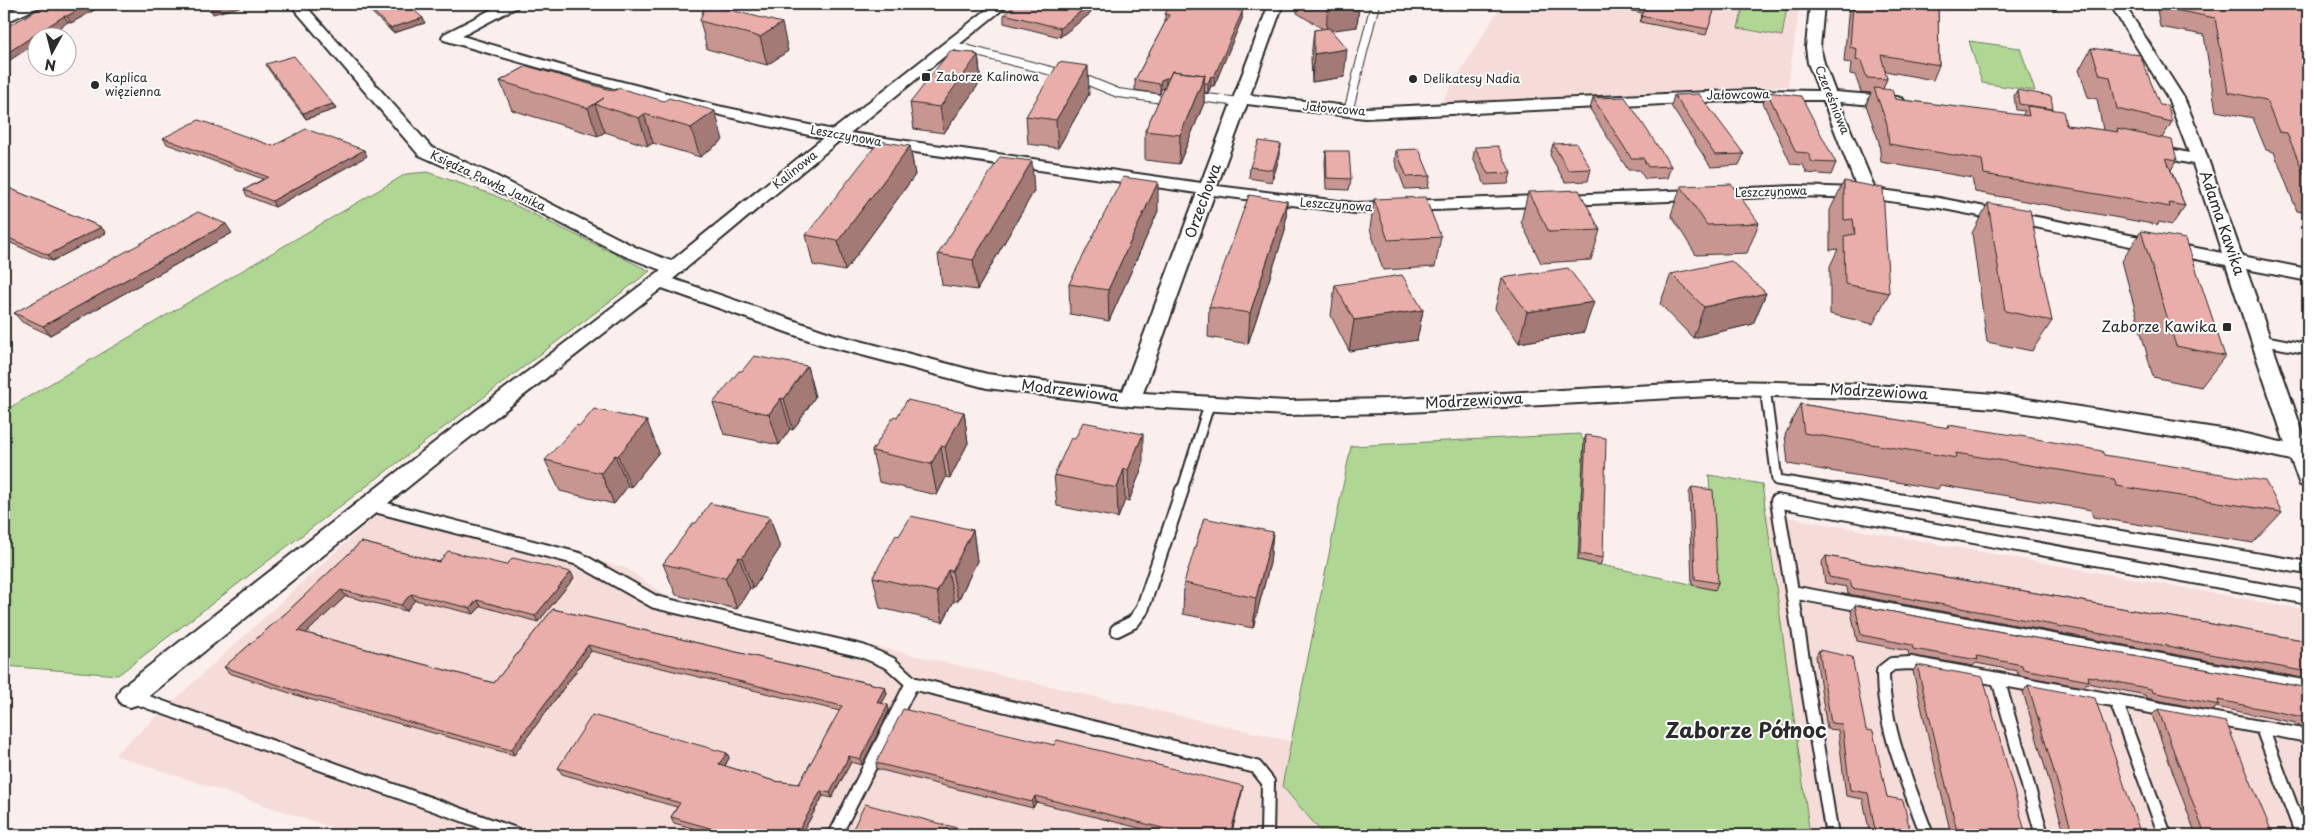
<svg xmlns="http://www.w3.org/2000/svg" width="2312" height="839" font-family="'Playpen Sans',sans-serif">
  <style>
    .built { fill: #f6dcd9 }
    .green { fill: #afd693; stroke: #6d805f }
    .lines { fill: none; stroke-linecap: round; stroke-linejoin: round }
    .service-far2-casing { stroke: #2b2b2b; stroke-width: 10 }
    .service-far1-casing { stroke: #2b2b2b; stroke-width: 13 }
    .service-casing { stroke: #2b2b2b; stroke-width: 16 }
    .minor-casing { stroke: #2b2b2b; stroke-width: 4 }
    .service-far2 { stroke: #fff; stroke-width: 8 }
    .service-far1 { stroke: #fff; stroke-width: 9 }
    .service { stroke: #fff; stroke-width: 12 }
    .minor { fill: #fff; fill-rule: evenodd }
    .wall { fill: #c89691; stroke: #2b2b2b }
    .shaded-wall { fill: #a37a76; stroke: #2b2b2b }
    .building { fill: #e9aea9; stroke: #2b2b2b }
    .poi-dot { fill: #2b2b2b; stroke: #fff; stroke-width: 2 }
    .labels { text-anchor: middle; stroke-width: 4; stroke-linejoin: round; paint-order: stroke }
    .far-poi-label { font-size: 12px; fill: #2b2b2b; stroke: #fff; text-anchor: start }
    .far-street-label { font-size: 12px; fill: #2b2b2b; stroke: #fff }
    .street-label { font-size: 15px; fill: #2b2b2b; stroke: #fff }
    .poi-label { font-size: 15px; fill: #2b2b2b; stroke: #fff; text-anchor: end }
    .near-quarter-label { font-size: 21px; font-weight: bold; fill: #2b2b2b; stroke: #fff }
  </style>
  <rect width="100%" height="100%" fill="#fbefee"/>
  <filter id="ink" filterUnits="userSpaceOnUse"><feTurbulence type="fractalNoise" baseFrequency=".02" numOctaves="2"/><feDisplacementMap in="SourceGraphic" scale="10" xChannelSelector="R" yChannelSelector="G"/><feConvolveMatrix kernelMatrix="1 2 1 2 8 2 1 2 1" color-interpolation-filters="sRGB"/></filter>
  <g filter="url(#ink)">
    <path class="built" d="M1502 4H1800L1788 86 1441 103Z
      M389 503 626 568 672 600 1291 741 1282 786 1324 835H354L114 755Z
      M1765 513 2308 610V835H1810Z"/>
    <path class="green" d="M1744 4H1767L1787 7 1782 36 1738 28Z
      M1969 41 2020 48 2035 91 1982 83Z
      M427 172 494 195 650 271 118 675 4 666V411L406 174Z
      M1580 434 1584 441 1578 560 1714 589 1709 475 1762 484 1810 835H1324L1282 786 1351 446Z"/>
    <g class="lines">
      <g class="service-far2-casing">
        <path id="service-far2" d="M950 45 1086 80 1118 93 1156 98
          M1191 96 1239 102
          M1348 112 1375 4"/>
      </g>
      <g class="service-far1-casing">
        <path id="service-far1" d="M2261 340 2308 349
          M1765 388 1777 480 1845 491
          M1182 491 1209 405"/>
      </g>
      <g class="service-casing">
        <path id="service" d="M1837 490 2308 568
          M371 505 579 559 655 602 862 651 890 663 912 683 1256 767 1268 782 1267 835
          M1792 592 2308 687
          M1117 630 1133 622 1142 610 1182 490
          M1998 679 2042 835
          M131 696 518 835
          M2116 701 2165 835
          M2262 728 2302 835
          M835 835 912 683
          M1832 835 1777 501 2308 598
          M1927 835C1908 783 1882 727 1883 671L1892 664 1911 663 2308 736"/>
      </g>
      <g class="minor-casing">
        <path id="minor" d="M24 4H41L39 7 4 23V14Z
          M290 4H304L431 147 492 174 637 248 671 261 823 138C695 111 569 77 444 40L442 37 444 34 502 4H519L517 7 462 36 583 72 718 106 833 130 994 4H1009L850 133 1201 183 1269 4H1283L1250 95 1365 108 1751 90 1819 91 1808 63 1806 47 1810 4H1824L1820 47 1824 63 1835 92 1897 97 1903 99 1905 102 1903 105 1897 107 1839 102 1875 189 1939 198 2222 253 2193 164 2140 153 2138 149 2140 145 2146 144 2189 153 2168 98 2110 4H2124L2184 98 2199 134 2242 256 2308 269V281L2246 269 2308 448V487L2300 485 2291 460 2228 446 1995 408 1861 398 1729 395 1388 413 1287 415 1130 406 987 388 820 344 662 288 460 445 139 704 130 707 121 704 117 696 121 688 444 435 661 270 625 256 480 182 419 155ZM1751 100H1823L1857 188 1796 186 1355 203 1217 186 1247 104 1365 118ZM839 141 1197 193 1123 391 987 374 833 334 673 279ZM1214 195 1355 213 1796 196 1868 198 1939 208 2226 265 2285 443 2228 430 1995 394 1861 384 1729 381 1388 399 1287 401 1143 393Z"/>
      </g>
      <use href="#service-far2" class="service-far2"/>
      <use href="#service-far1" class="service-far1"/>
      <use href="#service" class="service"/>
      <use href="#minor" class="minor"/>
    </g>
    <path class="wall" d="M48 4H105L71 23 68 22Z
      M363 4H407L425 23 393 33Z
      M458 4H479L477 6Z
      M705 4 788 51 767 65 707 49 700 21Z
      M1171 4H1246L1242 11V19L1214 86H1211L1208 93 1204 92V103L1179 164 1145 160V131L1165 88 1161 89 1160 94 1135 90V80L1165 23V14Z
      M1298 4H1359L1357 27 1331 30 1344 77 1312 82 1311 58 1314 30 1323 29 1297 13Z
      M1596 4H1716L1706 35 1640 22 1643 13Z
      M1849 4H1938L1939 65 1933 80 1885 71 1887 79 1883 89 1895 99 2022 116 2025 111 2016 110 2014 96 2017 90 2053 109V110L2066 125 2103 130 2097 99 2088 97 2079 70 2091 48 2160 105 2172 122 2162 138 2177 160 2171 170 2185 206 2172 225 2159 222 2158 225 1975 192 1972 178 1881 162 1879 142 1866 105 1871 93 1861 92 1855 75 1850 74 1851 63 1844 62Z
      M2012 4H2031L2030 6Z
      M2156 4H2307L2308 8V24L2307 26 2308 28V213L2297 211 2274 152 2266 150 2253 118 2216 111 2204 35 2160 27Z
      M1091 13 1060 37 1004 23V14Z
      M975 53V54L978 55 981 81 944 133 914 129 910 103Z
      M266 64 333 104 336 109 306 119 269 70Z
      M527 66 723 140 700 157 653 143 648 146 605 132 598 136 512 110 500 81Z
      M1767 92 1836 163 1831 175 1807 173 1803 165 1791 164 1763 103Z
      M1089 94 1058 148 1028 144 1026 116Z
      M1674 95 1744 154 1739 165 1711 167 1671 106Z
      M1593 98 1671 166 1667 178 1645 179 1639 170H1628L1590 109Z
      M163 138 273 146 367 156 275 207 247 196 244 190 263 179 167 144Z
      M1281 144 1280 155 1272 182 1249 178 1250 167Z
      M1553 144 1591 169 1588 181 1565 182 1550 155Z
      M910 146 915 175 845 271 813 265 806 235Z
      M1475 147 1511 173 1508 184 1485 185 1473 158Z
      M1396 150 1430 176 1428 188 1405 189 1395 162Z
      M1326 151 1351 179 1349 190 1326 189 1325 162Z
      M1844 181 1889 293 1873 324 1830 314V266L1838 249 1830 250V210Z
      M4 186 101 227 106 233 52 261 4 240Z
      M1681 186 1759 223 1747 253 1696 255 1671 215Z
      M1034 191 977 290 942 285 938 254Z
      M1528 192 1600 230 1591 260 1541 263 1521 222Z
      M1374 199 1441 237 1435 267 1383 270 1370 229Z
      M1287 201 1285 231 1248 344 1208 337 1209 307Z
      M1988 203 2052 321 2032 351 1987 342 1972 233Z
      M1158 211 1109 321 1070 314 1069 284Z
      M2141 231 2225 356 2201 387 2153 377 2122 261Z
      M232 233 50 335 22 322 14 313Z
      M1671 274 1766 293 1753 324 1693 338 1660 304Z
      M1502 278 1584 332 1519 343 1495 309Z
      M1335 285 1423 310 1417 340 1349 351 1331 316Z
      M807 366 815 397 793 430 790 429 779 445 724 434 713 403 742 371Z
      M1800 404 1946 428 1948 425 2104 455 2282 512 2253 543 2093 517 2091 510 2014 497 1940 485 1938 489 1788 464 1785 435Z
      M964 412 968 443 950 478 946 477 937 495 879 482 872 451 897 417Z
      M1586 435 1603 558 1600 565 1578 560 1584 441Z
      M659 452 631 487 628 486 614 504 560 491 545 460Z
      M1143 465 1129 501 1125 500 1118 518 1057 506 1054 475Z
      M1692 487 1718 583 1715 590 1692 585 1689 493Z
      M770 517 780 548 753 589 750 588 737 609 676 595 663 564 696 523Z
      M973 530 977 561 958 601H954L943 622 880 608 873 577 899 536Z
      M1273 532 1270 563 1253 628 1183 614 1184 583Z
      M361 542 439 562 506 565 574 578 538 622 481 606 474 614 415 600 406 611 346 596 306 633 494 683 553 609 885 687 887 694 882 703 889 711 862 765 851 762 832 798 823 796 801 835H718L674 823 671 817 677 807 562 774 558 768 727 753 729 758 725 766 774 781 799 784 840 711 591 651 514 755 305 698 229 673 224 667 287 612Z
      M1826 556 2308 641V679L1848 594 1847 587 1825 583 1822 562Z
      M1855 605 2308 688V729L2298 726 2296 723 2216 707 2213 711 2146 698 2145 695 2087 683 2084 687 2018 675 2017 671 1976 663 1973 666 1909 655 1908 651 1857 641 1851 611Z
      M1819 650 1866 730 1887 797 1911 835H1870L1863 799 1846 796 1838 730 1827 729 1816 656Z
      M1917 665 2026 835H1951L1913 671Z
      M2028 685 2141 835H2065L2023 692Z
      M2158 709 2273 835H2196L2152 715Z
      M2308 741V749L2306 744Z
      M1054 745 1242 792 1231 835H1167L1036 802 1033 808 877 769 876 763Z"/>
    <path class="shaded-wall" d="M90 4H105L71 23 67 16Z
      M227 4H250L213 14 210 8Z
      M1090 4 1091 13 1060 37V28Z
      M1242 4H1246L1242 11V19L1214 86V77L1238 11Z
      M1328 4H1359L1357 27 1326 31Z
      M64 16 68 22 45 38H38V42L4 64V55Z
      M423 18 425 23 393 33 390 28Z
      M782 23 788 51 767 65 760 37Z
      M1347 49 1344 77 1312 82 1314 54Z
      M975 53V58L978 55 981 81 944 133 940 107Z
      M1088 66 1089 94 1058 148 1056 120Z
      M1205 75 1204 103 1179 164 1180 135Z
      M1211 76V86L1208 93V83Z
      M1166 78V87L1161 89 1160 94V84L1161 80Z
      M604 98 595 104 605 132 598 136 588 108Z
      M333 104 336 109 306 119 303 113Z
      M715 111 723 140 700 157 691 128Z
      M644 114 653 143 648 146 639 118Z
      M1281 144 1280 155 1272 182 1273 170Z
      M910 146 915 175 845 271 838 241Z
      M364 150 367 156 275 207 272 201Z
      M1032 161 1034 191 977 290 973 260Z
      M1158 182V211L1109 321 1108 290Z
      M1287 201 1285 231 1248 344 1250 313Z
      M226 224 232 233 50 335 43 326Z
      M101 227 106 233 52 261 48 255Z
      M1766 293 1753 324 1693 338 1704 307Z
      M1594 302 1584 332 1519 343 1527 312Z
      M1423 310 1417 340 1349 351 1354 320Z
      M807 366 815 397 793 430 784 399Z
      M4 371 12 381 4 386Z
      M781 398 790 429 779 445 769 414Z
      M964 412 968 443 950 478 945 447Z
      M647 421 659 452 631 487 618 456Z
      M1143 434V465L1129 501 1128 470Z
      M941 446 946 477 937 495 931 464Z
      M615 455 628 486 614 504 601 473Z
      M1124 469 1125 500 1118 518 1117 488Z
      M770 517 780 548 753 589 742 558Z
      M973 530 977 561 958 601 952 571Z
      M1273 532 1270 563 1253 628 1256 598Z
      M739 557 750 588 737 609 725 578Z
      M948 570 954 601 943 622 937 592Z
      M571 572 574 578 538 622 535 616Z
      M341 590 346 596 302 637 298 631Z
      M411 594 415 600 406 611 401 605Z
      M477 600 481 606 474 614 470 608Z
      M588 645 591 651 514 755 511 750Z
      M885 687 887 694 879 708 877 702Z
      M888 705 889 711 862 765 860 759Z
      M727 753 729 758 722 770 719 764Z
      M849 756 851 762 832 798 830 793Z
      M1243 786 1242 792 1231 835H1230Z
      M821 791 823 796 801 835H796Z
      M1035 796 1036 802 1033 808 1032 802Z"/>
    <path class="building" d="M48 4H90L67 16H64L4 55V28Z
      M206 4H227L210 8Z
      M366 4H407L423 18 390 28Z
      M705 4H707L782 23 760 37 700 21Z
      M1017 4H1090L1060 28 1004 14Z
      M1171 4H1242L1238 11 1243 10 1214 77 1211 76 1208 83H1204L1205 75 1172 71 1169 78H1166L1161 80 1160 84 1135 80 1169 15 1165 14Z
      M1625 4H1716L1708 29 1641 16 1645 8Z
      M1853 4H1938L1939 65 1881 55 1887 79 1867 78 1861 61 1856 60 1857 49 1850 47Z
      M2169 4H2307L2308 8V19L2304 18 2308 28V184L2287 133 2279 132 2266 100 2228 92 2215 18 2170 9Z
      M1329 28 1347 49 1314 54V30Z
      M2091 48 2140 55 2160 105 2168 106 2172 122 2117 109 2110 77 2100 75Z
      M950 51 975 53 974 54 978 55 940 107 910 103Z
      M294 56 333 104 303 113 266 64Z
      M1059 62 1088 66 1056 120 1026 116Z
      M527 66 614 91 619 88 664 101 669 98 715 111 691 128 644 114 639 118 595 104 604 98 588 108 500 81Z
      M1172 71 1205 75 1180 135 1145 131Z
      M1874 88 1892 90 1895 99 2029 116 2027 106 2063 111 2066 125 2118 132 2117 129 2172 140 2177 160 2166 158 2185 206 2169 203 2170 207 1984 174 1982 160 1889 144 1887 124Z
      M2017 90 2051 96 2053 109 2019 104Z
      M1767 92 1801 96 1836 163 1812 162 1808 153 1796 152Z
      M1699 94 1744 154 1715 155 1674 95Z
      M1625 97 1671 166 1648 167 1643 158H1631L1593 98Z
      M199 120 273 146 306 129 364 150 272 201 244 190 268 177 163 138Z
      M879 141 910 146 838 241 806 235Z
      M1259 141 1281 144 1273 170 1250 167Z
      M1576 143 1591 169 1568 170 1553 144Z
      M1498 146 1511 173 1488 174 1475 147Z
      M1419 149 1430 176 1407 177 1396 150Z
      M1326 151H1349L1351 179 1327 178Z
      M1000 157 1032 161 973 260 938 254Z
      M1123 177 1158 182 1108 290 1069 284Z
      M1844 181 1883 188 1889 293 1845 284 1844 236 1855 234 1853 219 1844 220Z
      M1731 184 1759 223 1707 225 1681 186Z
      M4 186 101 227 48 255 4 236Z
      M1579 190 1600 230 1549 232 1528 192Z
      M1249 195 1287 201 1250 313 1209 307Z
      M1425 197 1441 237 1388 240 1374 199Z
      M1988 203 2030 210 2052 321 2005 311Z
      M198 212 226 224 43 326 14 313Z
      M2141 231 2186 239 2225 356 2176 346Z
      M1731 261 1766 293 1704 307 1671 274Z
      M1568 268 1594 302 1527 312 1502 278Z
      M1402 275 1423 310 1354 320 1335 285Z
      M754 356 807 366 784 399 781 398 769 414 713 403 739 371H742Z
      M907 400 964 412 945 447 941 446 931 464 872 451 894 416 897 417Z
      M1800 404 1949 428 1948 425 2026 437 2102 451 2104 455 2265 481 2282 512 2117 486 2114 479 1956 453 1957 458 1804 433Z
      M594 409 647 421 618 456 615 455 601 473 545 460 577 425 580 426Z
      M1083 422 1143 434 1128 470 1124 469 1117 488 1054 475 1071 438 1075 439Z
      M1586 435 1606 438 1603 558 1580 554Z
      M1692 487 1713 490 1718 583 1695 579Z
      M710 503 770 517 742 558 739 557 725 578 663 564 693 523H696Z
      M911 516 973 530 952 571 948 570 937 592 873 577 896 535 899 536Z
      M1204 518 1273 532 1256 598 1184 583Z
      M361 542 439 562 448 551 506 565 513 558 571 572 535 616 477 600 470 608 411 594 401 605 341 590 298 631 494 683 553 609 885 687 877 702 888 705 860 759 849 756 830 793 821 791 796 835H734L671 817 680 803 558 768 592 715 727 753 719 764 774 781 799 784 842 706 588 645 511 750 300 692 224 667 287 612Z
      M1826 556 2308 641V672L1852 588 1850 581 1829 577Z
      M1855 605 2308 688V721L2304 720 2303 717 2218 700 2219 705 2152 692 2151 689 2088 676 2089 681 2023 669 2022 665 1977 656 1978 660 1913 649 1912 645 1861 635Z
      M1819 650 1852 657 1866 730 1873 731 1887 797 1903 800 1911 835H1876L1868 793 1850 790 1842 724 1831 723Z
      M1917 665 1983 677 2026 835H1958Z
      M2028 685 2095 698 2141 835H2073Z
      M903 709 1054 745 1057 740 1243 786 1230 835H1190L1035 796 1032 802 876 763Z
      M2158 709 2226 722 2273 835H2205Z
      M865 804 984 835H850Z"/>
  </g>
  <g class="poi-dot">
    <rect x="921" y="72" width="10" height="10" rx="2.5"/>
    <circle cx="1413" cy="79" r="5"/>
    <circle cx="95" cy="85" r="5"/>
    <rect x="2222" y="322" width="10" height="10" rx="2.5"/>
  </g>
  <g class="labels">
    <g class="far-poi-label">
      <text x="936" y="81">Zaborze Kalinowa</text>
      <text x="105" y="82">Kaplica<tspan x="105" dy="14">więzienna</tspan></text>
      <text x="1423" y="83">Delikatesy Nadia</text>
    </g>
    <g class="far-street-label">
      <text transform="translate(1738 95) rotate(-1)" y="4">Jałowcowa</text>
      <text transform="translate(1832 100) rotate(68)" y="4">Czereśniowa</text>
      <text transform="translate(1334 109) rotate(5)" y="4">Jałowcowa</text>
      <text transform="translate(846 136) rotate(10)" y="4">Leszczynowa</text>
      <text transform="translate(795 170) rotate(-39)" y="4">Kalinowa</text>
      <text transform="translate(488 181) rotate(25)" y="4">Księdza Pawła Janika</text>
      <text transform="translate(1771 192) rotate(-2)" y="4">Leszczynowa</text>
      <text transform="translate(1336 205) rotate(4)" y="4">Leszczynowa</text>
    </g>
    <g class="street-label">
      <text transform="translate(1203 201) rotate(-70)" y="5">Orzechowa</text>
      <text transform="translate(2222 223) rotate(71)" y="5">Adama Kawika</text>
      <text transform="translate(1070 391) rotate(7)" y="5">Modrzewiowa</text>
      <text transform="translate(1879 392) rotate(3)" y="5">Modrzewiowa</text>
      <text transform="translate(1474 401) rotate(-3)" y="5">Modrzewiowa</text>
    </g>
    <g class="poi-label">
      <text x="2217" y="332">Zaborze Kawika</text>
    </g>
    <g class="near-quarter-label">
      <text x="1746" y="738">Zaborze Północ</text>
    </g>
  </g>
  <rect width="2312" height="839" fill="none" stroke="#fff" stroke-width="20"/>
  <rect x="10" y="10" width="2292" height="819" fill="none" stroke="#2b2b2b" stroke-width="2" filter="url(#ink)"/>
  <g transform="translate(52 52) rotate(187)"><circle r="24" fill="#ffffff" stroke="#aaaaaa"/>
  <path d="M0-4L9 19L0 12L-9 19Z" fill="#2b2b2b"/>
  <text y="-8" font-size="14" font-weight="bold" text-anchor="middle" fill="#2b2b2b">N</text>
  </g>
</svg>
